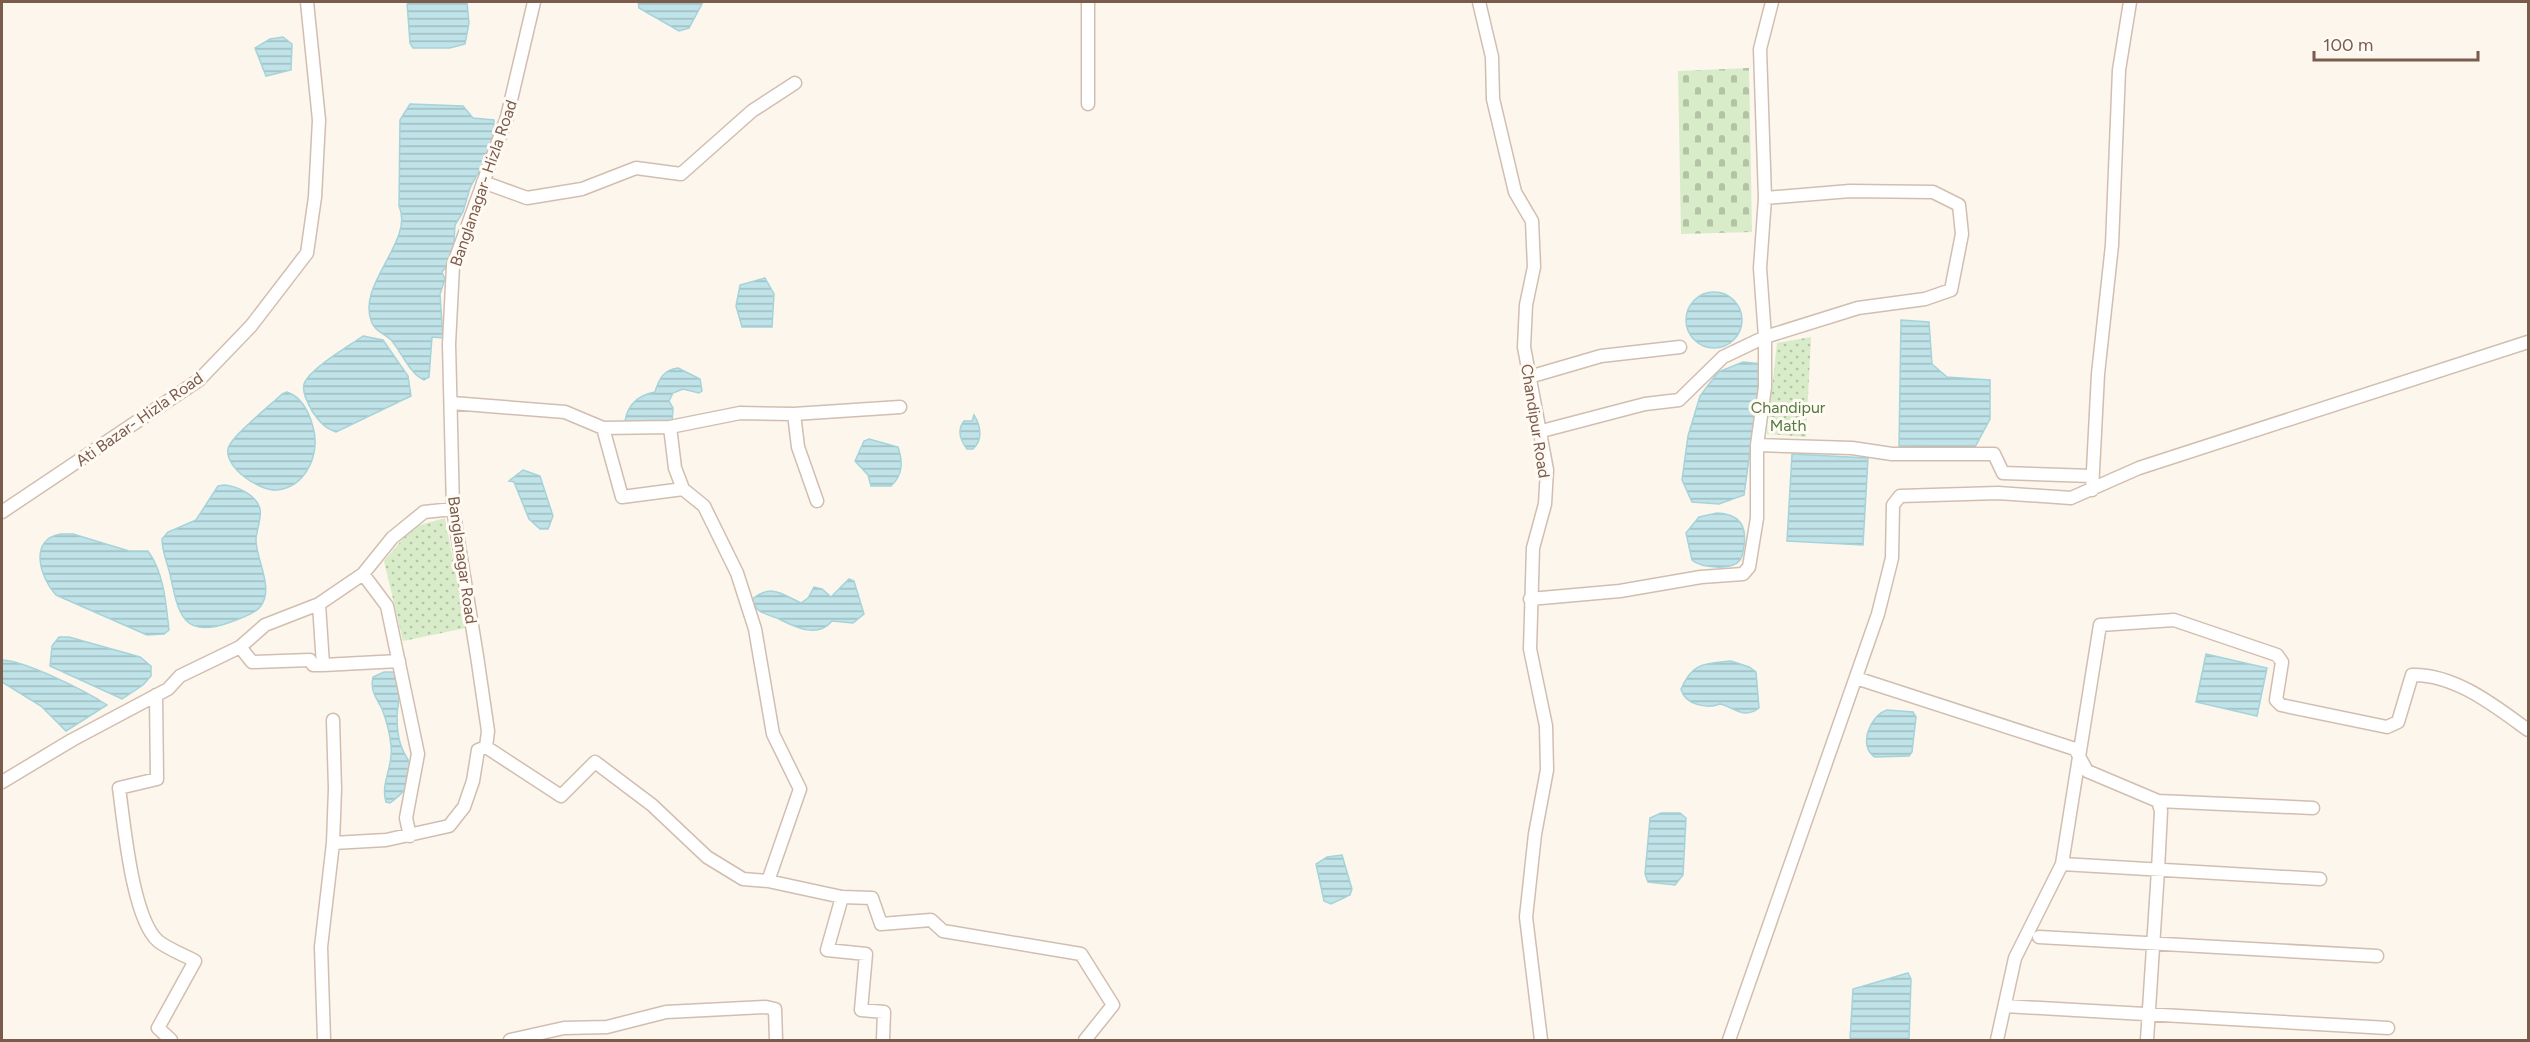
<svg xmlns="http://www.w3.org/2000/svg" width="2530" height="1042" font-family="Figtree,sans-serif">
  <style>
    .cemetery { fill: url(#cemetery-stones) }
    .park { fill: url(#park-dots) }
    .water { fill: url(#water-rules); stroke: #a5d3da; stroke-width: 1.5 }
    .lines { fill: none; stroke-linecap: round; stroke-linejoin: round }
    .minor-casing { stroke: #d1beb0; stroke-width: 15 }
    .minor { stroke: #fff; stroke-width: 12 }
    .labels { text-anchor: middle; stroke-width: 6; stroke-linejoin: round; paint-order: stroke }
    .street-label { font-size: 16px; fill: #7a5c4d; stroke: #fffaf3 }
    .park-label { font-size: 16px; fill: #537a41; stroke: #fffaf3 }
  </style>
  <defs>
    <pattern id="cemetery-stones" width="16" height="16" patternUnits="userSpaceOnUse" patternTransform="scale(1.5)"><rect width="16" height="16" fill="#d8ecc9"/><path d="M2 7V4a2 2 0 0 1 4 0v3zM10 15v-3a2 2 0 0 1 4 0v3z" fill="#b4c2a5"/></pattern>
    <pattern id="park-dots" width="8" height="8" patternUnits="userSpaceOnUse" patternTransform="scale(1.5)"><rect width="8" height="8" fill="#d8ecc9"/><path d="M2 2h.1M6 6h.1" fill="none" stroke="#b4c2a5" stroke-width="1.8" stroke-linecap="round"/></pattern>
    <pattern id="water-rules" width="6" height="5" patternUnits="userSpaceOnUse" patternTransform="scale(1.5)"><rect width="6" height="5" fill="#bfe3e8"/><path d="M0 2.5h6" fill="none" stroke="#a0bbbe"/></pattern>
  </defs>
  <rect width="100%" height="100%" fill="#fdf6ec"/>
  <path class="cemetery" d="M1749 68 1752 232 1681 234 1678 71Z"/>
  <path class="park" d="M1811 337 1806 437 1767 434 1777 343Z
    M445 518 466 628 403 641 384 561 413 527Z"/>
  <path class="water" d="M407 2H467L469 23 465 44 450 48H413L410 43Z
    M638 2H703L689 28 679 31 639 8Z
    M283 37 292 44 291 70 266 76 255 48 270 39Z
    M410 104 463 106 473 118 494 120 493 145 470 188 463 212 455 225 453 259 442 272 445 279 440 294 443 338 432 337 429 377 424 380C410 374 402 353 392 341 387 334 376 333 372 323 355 285 415 241 399 206L400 120Z
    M765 278 774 294 772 327H742L736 306 740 285Z
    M1686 320a28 28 0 1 1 56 0a28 28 0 1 1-56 0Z
    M1901 320 1929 322 1932 364 1947 377 1990 380V419L1974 449 1899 447Z
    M363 336 383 340 408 376 411 396 336 432C324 428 319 421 312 411 308 403 302 393 304 384 309 369 349 346 363 336Z
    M1743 362 1762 364 1744 495 1719 504 1692 502 1682 480 1688 436 1700 396 1718 372Z
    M678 368 700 379 702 391 699 393 683 389 673 393 669 401 673 408 672 424H628L625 421C628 403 639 395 655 392 659 379 663 370 678 368Z
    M287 392C302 397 309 412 313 427 321 453 306 487 277 490 259 491 225 468 228 449 230 437 271 405 282 394Z
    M974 415C981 426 983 440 973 449H967C960 440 957 430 964 421H972Z
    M869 439 898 447C903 462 903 475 891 486H871L868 475 855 461 864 441Z
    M1792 454 1868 458 1863 545 1787 541Z
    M523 470 540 476 553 516 548 529H540L529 519 514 482 509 481Z
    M224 485C236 486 256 494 260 509 262 518 256 531 256 540 256 560 275 589 260 607 255 614 237 620 228 623 182 639 178 612 170 574 167 562 162 552 162 539L168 532 196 520 218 486Z
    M1717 513C1739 514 1747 525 1744 546 1743 551 1743 556 1740 560 1732 571 1701 568 1692 560L1686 533 1699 517Z
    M61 534H73L129 551H148C164 573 166 603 169 630L164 634 147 635 56 595C40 578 28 539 61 534Z
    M849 579 854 581 864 614 853 623 832 621C818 638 797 628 781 620 769 614 755 614 752 599 772 583 783 595 801 603L808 598 814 587 822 589 831 597Z
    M59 637H69L140 657 151 666V676L143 685 122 699 50 666 52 646Z
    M2206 654 2267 668 2257 716 2196 702Z
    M2 660C26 661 86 691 107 705L66 731 41 706 2 682Z
    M1731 661 1749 667 1756 672 1759 708C1744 720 1734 707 1720 704 1707 709 1685 705 1681 689 1693 662 1704 664 1731 661Z
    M384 672H394C405 683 397 703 397 717 397 726 398 739 402 748 404 755 411 762 411 769 412 785 401 795 390 803L386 802C380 783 394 766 391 746 390 735 386 719 382 709 376 697 370 691 373 677Z
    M1887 710 1913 712 1916 717 1912 752 1909 756 1875 757C1858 747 1869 716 1887 710Z
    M1661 813H1680L1686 818 1683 875 1675 885 1648 882 1645 874 1650 818Z
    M1342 855 1352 889 1350 895 1331 904 1324 901 1316 864 1327 857Z
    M1908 973 1911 979 1909 1040H1850L1853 989Z"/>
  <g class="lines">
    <g class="minor-casing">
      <path id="minor" d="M1088 2V104
        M1479 2 1492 57 1493 99 1515 192 1532 221 1534 267 1526 305 1524 347 1547 470 1545 504 1533 548 1530 649 1546 726 1547 770 1535 834 1526 917 1541 1040
        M483 182 527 198 582 189 636 168 681 174 752 111 795 83
        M1529 377 1601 356 1680 347
        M452 403 565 412 603 428 670 427 740 413 794 414 900 407
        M794 414 798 447 817 501
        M670 427 675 468 683 489
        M603 428 622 497 683 489 704 506 737 573 755 629 773 734 800 789 768 881 842 897 827 950 866 954 861 1010 884 1012 883 1040
        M1538 432 1645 404 1679 400 1723 357 1765 337 1858 308 1925 299 1951 290 1962 234 1959 205 1933 192 1850 191 1765 198
        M1757 445 1852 448 1892 454H1994L2003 473 2092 476
        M2092 490 2098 374 2112 245 2119 70 2130 2
        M2 512 199 380 251 326 307 253 315 197 319 120 307 2
        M363 574 387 606 418 754 406 818 410 836
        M1530 599 1620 591 1701 577 1743 574 1749 567 1757 518V445L1765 387V337L1760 268 1765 198 1760 49 1772 2
        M240 647 252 662 310 660 313 665H323
        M399 661 323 665 319 604 363 574 392 538 424 512 453 509
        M1856 678 2075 749 2087 771 2158 801 2161 811 2158 870 2147 1040
        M156 695 157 779 119 788C124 823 132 918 158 941 168 949 184 955 195 961L158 1028 171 1040
        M486 747 561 796 595 762 652 805 707 857 743 879 768 881
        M2 782 72 740 168 689 180 676 240 647 265 625 319 604
        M2158 801 2313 808
        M333 843 335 789 333 720
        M2062 864 2320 879
        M842 897 872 898 881 924 931 920 943 931 1081 954 1113 1005 1085 1040
        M2039 937 2377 956
        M2005 1006 2388 1028
        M324 1040 321 947 333 843 386 840 449 826 464 807 473 781 478 750 486 747 488 731 477 656 453 509 449 344 453 266 507 117 534 2
        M510 1040 564 1028 607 1027 666 1012 766 1007 775 1009 776 1040
        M1729 1040 1878 614 1892 558 1893 505 1900 496 1998 493 2071 498 2139 468 2528 342
        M1997 1040 2015 958 2062 864 2100 625 2174 620 2277 655 2282 662 2276 700 2281 705 2387 727 2398 722 2412 675C2455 674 2495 706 2528 730"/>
    </g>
    <use href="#minor" class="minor"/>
  </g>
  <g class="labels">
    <g class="street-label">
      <text transform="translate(483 183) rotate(-71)" y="6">Banglanagar- Hizla Road</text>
      <text transform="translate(139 419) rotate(-35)" y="6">Ati Bazar- Hizla Road</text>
      <text transform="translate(1536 421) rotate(81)" y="6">Chandipur Road</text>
      <text transform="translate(463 560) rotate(82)" y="6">Banglanagar Road</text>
    </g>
    <g class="park-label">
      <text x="1788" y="413">Chandipur<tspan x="1788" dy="18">Math</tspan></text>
    </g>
  </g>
  <rect width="2530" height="1042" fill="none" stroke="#7a5c4d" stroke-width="6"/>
  <path d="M2314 51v9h164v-9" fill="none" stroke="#7a5c4d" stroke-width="3"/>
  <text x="2323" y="51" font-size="18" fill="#7a5c4d" stroke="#fffaf3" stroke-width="4.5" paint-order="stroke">100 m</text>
</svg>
